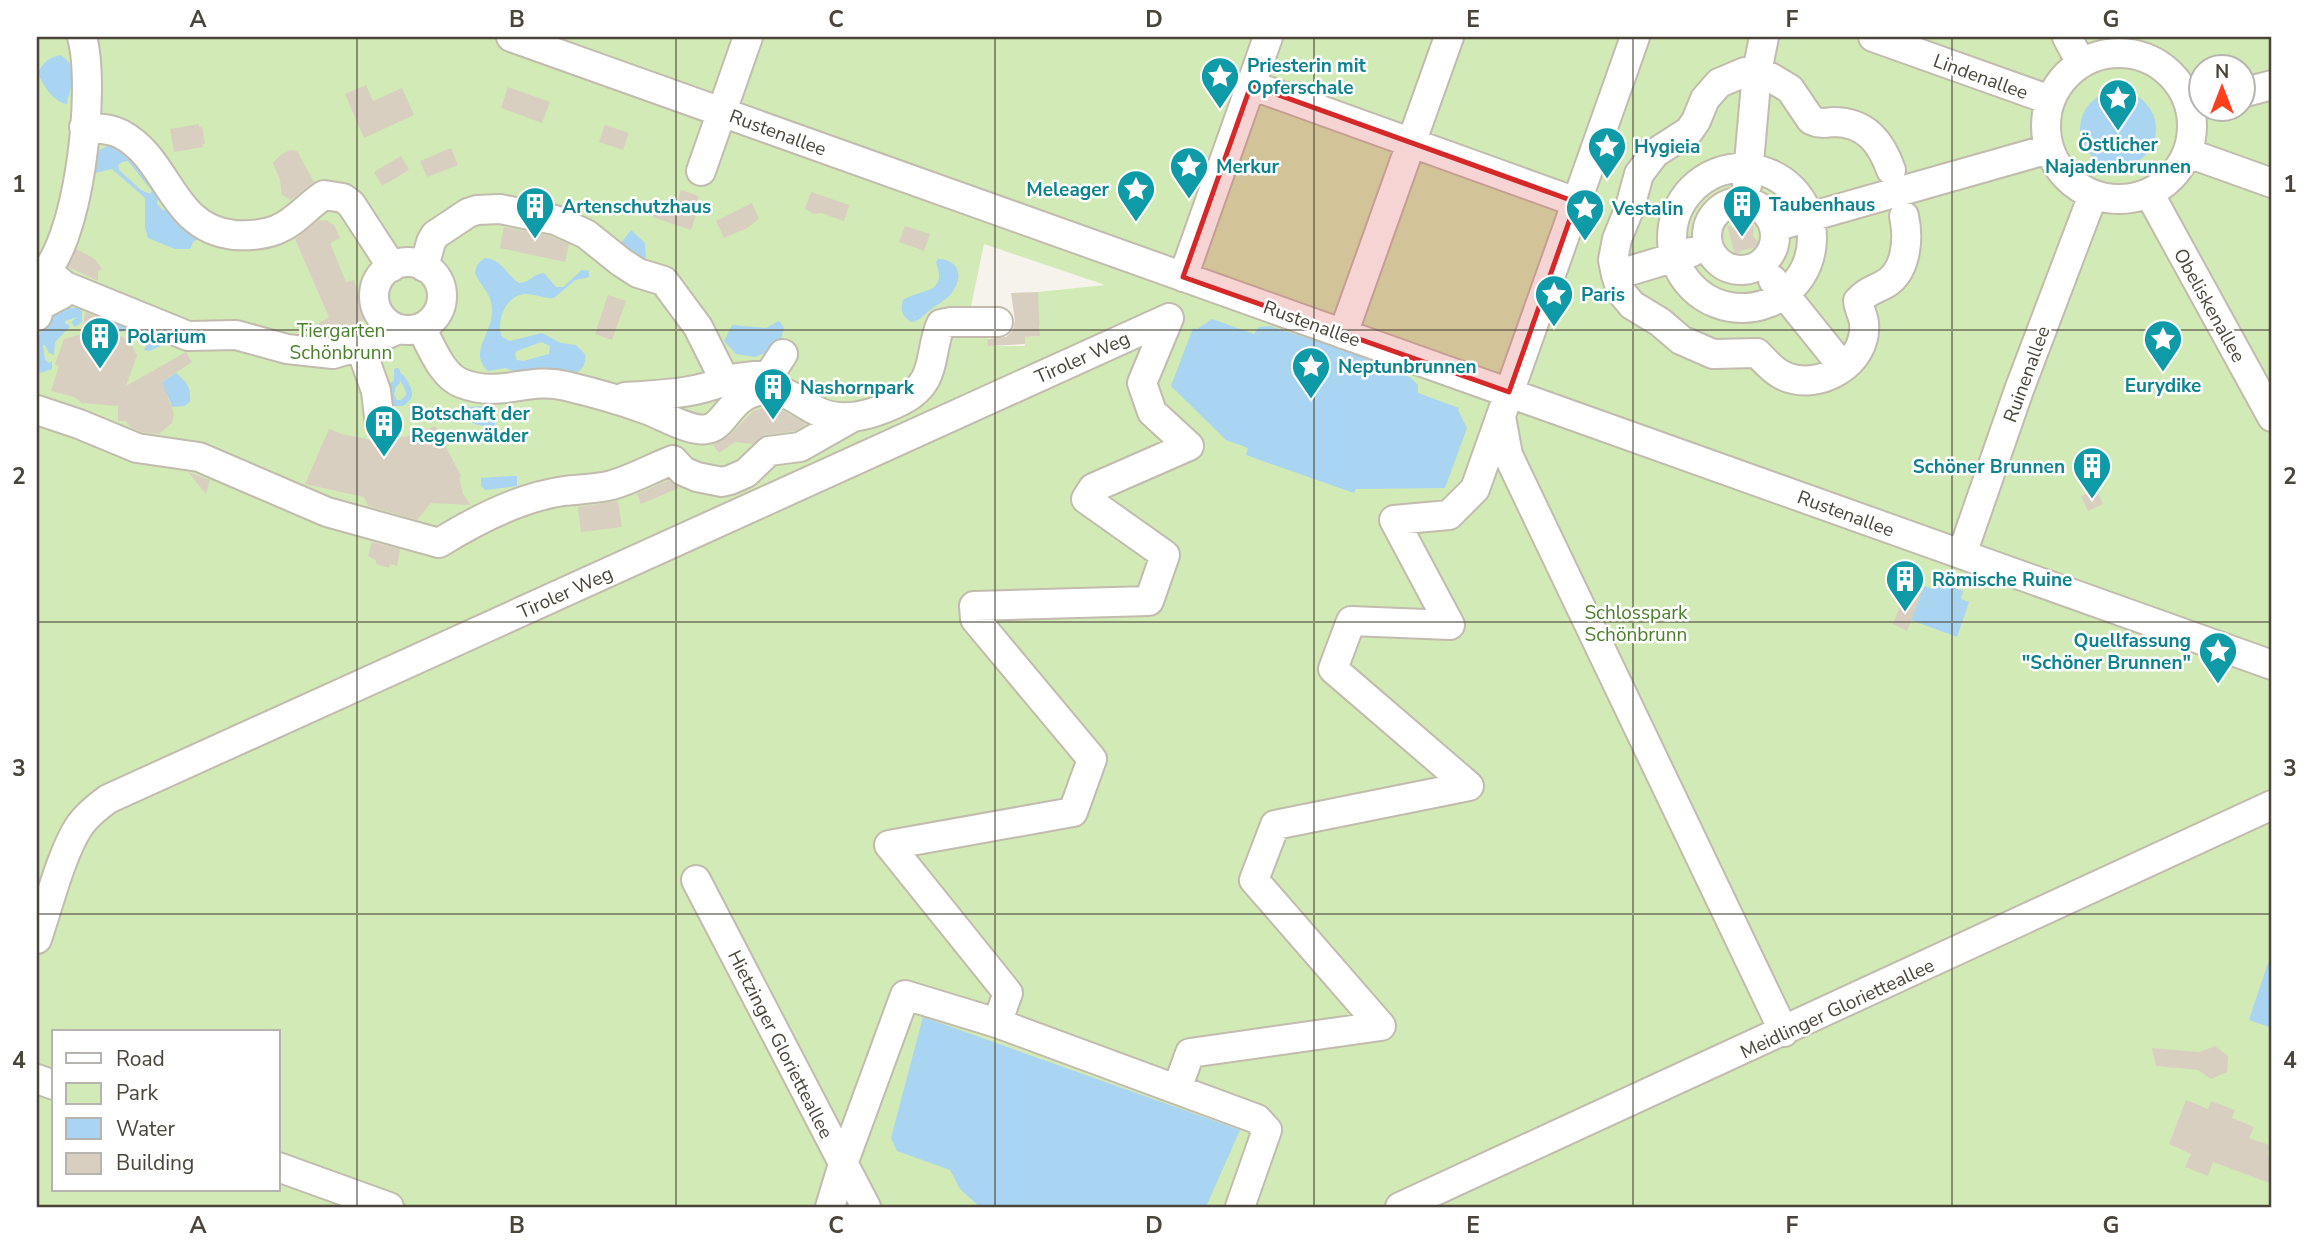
<svg xmlns="http://www.w3.org/2000/svg" width="2309" height="1244" font-family="'Nunito Sans',sans-serif">
  <style>
    .green { fill: #d2eab5; fill-rule: evenodd }
    .water { fill: #a9d4f2; fill-rule: evenodd }
    .lines { fill: none; stroke-linecap: round; stroke-linejoin: round }
    .stream { stroke: #a9d4f2; stroke-width: 6 }
    .building { fill: #d8cfc1 }
    .minor-casing { stroke: #c2bbae; stroke-width: 32 }
    .minor { stroke: #fff; stroke-width: 28 }
    .marked { fill: #d62828; fill-opacity: 0.2; stroke: #d62828; stroke-width: 5; stroke-linejoin: round }
    .grid { fill: none; stroke: #4b4439; stroke-width: 2; stroke-opacity: 0.55 }
    .labels { text-anchor: middle; stroke-width: 5; stroke-linejoin: round; paint-order: stroke }
    .culture-label { font-size: 19px; font-weight: bold; fill: #0d838f; stroke: #fff; text-anchor: start }
    .street-label { font-size: 19px; fill: #4b4439; stroke: #fff }
    .park-label { font-size: 19px; fill: #4a7f2a; stroke: #fff }
    .neatline { fill: none; stroke: #4b4439; stroke-width: 2.5 }
    .grid-label { font-size: 23px; text-anchor: middle; font-weight: bold; fill: #4b4439 }
  </style>
  <rect width="100%" height="100%" fill="#f6f3ec"/>
  <path class="green" d="M37 37H2272V1207H37ZM2200 66H2242V108H2200ZM984 244 1105 285 1038 292 1036 325H1040V336L1025 337V346H988L987 316 971 306ZM54 1032H278V1190H54Z"/>
  <path class="water" d="M60 55C82 68 70 85 67 104 53 102 43 85 38 73 43 62 49 58 60 55Z
    M2080 129a38 38 0 1 1 76 0a38 38 0 1 1-76 0Z
    M115 142 131 156 159 192 157 204 163 210H168L199 238 193 242 190 249H175L148 238 145 227V198L112 169 91 174 94 153ZM128 161 152 191 150 194 141 190 119 170 118 165 122 162Z
    M631 230 645 243 646 260 635 255 621 243Z
    M484 258C503 259 506 275 519 283 530 283 534 273 544 273L556 287H563L582 270 589 271V277L575 280 554 298C544 299 536 294 526 294 507 294 495 320 502 337L510 341 542 333 561 343 576 345 585 354C587 363 582 371 573 374L536 368 519 373 505 368 488 371C467 352 494 333 492 308 491 292 480 286 475 273L477 265ZM541 342 550 346 549 354 523 361 517 360 515 354 517 351Z
    M938 259C960 260 964 277 951 294 945 301 936 305 929 311 922 316 920 321 911 322 902 316 900 311 903 300 922 288 948 295 936 262Z
    M65 308H82V322L75 327 71 322 77 317 65 321V324H68L70 327 55 342 54 355 49 353 45 345H43L45 360 49 363 52 361V369L41 373 37 370V342L47 314Z
    M106 318 147 334 166 344 149 351 144 350 148 343C138 338 135 345 127 330L120 332 105 328Z
    M1212 319 1254 334 1259 327 1269 326 1352 352 1411 378 1418 385V393L1459 408 1458 410 1467 428 1445 488 1356 489 1354 493 1246 455 1248 448 1226 440 1171 386 1193 328 1197 329Z
    M779 321 784 328 781 339 765 353 755 357 736 354 724 341 732 325 766 328Z
    M176 373C187 382 191 387 190 402L184 406 172 407 168 396 158 390 161 383Z
    M480 406 485 407 495 419V426C477 426 470 426 462 408Z
    M511 476H517V486L485 490 481 486V478Z
    M1934 581 1963 591 1961 599 1969 602 1957 637 1911 620 1924 586 1931 588Z
    M2268 963 2272 965V1028L2249 1020Z
    M923 1017 1240 1130 1206 1207H980L960 1189 950 1170 897 1151 891 1138Z"/>
  <g class="lines">
    <path class="stream" d="M397 371V382L393 385 391 395 395 403H402
      M398 375C403 377 410 391 409 395 408 398 405 401 402 403"/>
  </g>
  <path class="building" d="M366 85 373 101 402 88 414 115 364 138 345 94Z
    M508 87 550 102 542 123 501 108Z
    M199 124V127L202 126 205 144H202L203 147 174 152 170 129Z
    M605 125 629 133 623 150 599 142Z
    M451 148 458 165 427 177 420 161Z
    M291 150 297 151 314 182 291 200 282 195 280 180 273 163 283 153Z
    M401 156 409 170 382 186 374 172Z
    M681 190 699 196 694 211 697 212 691 230 652 217 658 199 676 205Z
    M811 192 849 205 844 221 821 213 814 214 805 209Z
    M752 203 759 219 747 228 724 238 716 221Z
    M1754 217 1753 236 1762 246 1743 250 1735 255 1727 225 1737 230Z
    M326 220 334 225 340 238 330 243 346 282 354 280 359 299 371 296 376 311 366 314 359 328 331 337 320 336 314 326 329 317 295 239 318 221Z
    M905 226 930 234 924 251 899 242Z
    M504 227 550 236 569 244 565 262 500 248Z
    M76 249 95 259 102 269 98 271V281L68 267Z
    M1038 292 1040 336 1025 337V344L988 346 987 339 1006 337 1013 330 1015 321 1011 293Z
    M608 295 626 301 612 340 595 334Z
    M85 312 100 318 99 322 130 342 137 355 126 386 186 352 192 362 162 382 174 414 172 423 159 434 141 432 130 427 126 421H118V406L82 403 74 397 51 391 59 366 55 364 64 339 82 334Z
    M768 407 780 409 806 424 795 431 766 435 753 444 735 442 719 453 713 445 730 435 753 411Z
    M435 426 461 476 459 477 463 494 471 505 431 503 417 520 368 506 364 497 305 484 329 429 342 434 381 442 412 435Z
    M188 472 210 480 206 494Z
    M669 480 679 488 641 504 637 494Z
    M2097 490 2103 504 2088 511 2081 496Z
    M618 501 622 527 581 532 578 507Z
    M372 542 400 549 397 566 390 564 389 568 376 564V560L368 556Z
    M1909 583 1923 589 1907 631 1893 624Z
    M2215 1046 2228 1056 2227 1072 2211 1079 2198 1070 2156 1066 2152 1048 2200 1052Z
    M2186 1100 2208 1109 2211 1101 2235 1110 2232 1118 2254 1127 2249 1138 2269 1145 2268 1155 2272 1156V1184L2213 1162 2208 1176 2185 1167 2191 1154 2169 1144Z"/>
  <g class="lines">
    <g class="minor-casing">
      <path id="minor" d="M511 37 2272 665
        M1873 37 2050 100
        M2067 37 2081 63
        M2046 126a73 73 0 1 1 146 0a73 73 0 1 1-146 0Z
        M1251 85 1576 202
        M2242 93 2272 85
        M84 127C97 129 110 128 121 134 170 160 170 228 234 235 249 236 263 235 276 230 296 222 307 206 324 195L343 198 351 204 392 267
        M2188 153 2272 183
        M1672 238a70 70 0 1 1 140 0a70 70 0 1 1-140 0Z
        M1891 170C1881 142 1866 122 1833 122 1825 123 1819 124 1811 120L1790 89 1770 77 1757 72H1745L1719 83 1705 99 1696 121 1689 131 1655 153 1639 174 1630 207 1617 239 1613 260 1616 275 1622 293 1632 305 1660 322 1681 340 1713 354 1757 353C1765 361 1772 370 1782 375 1817 393 1868 364 1864 323 1863 315 1859 309 1858 301 1865 293 1871 291 1881 286 1907 275 1909 239 1904 216
        M701 171 748 37
        M1747 185 1757 72 1764 37
        M2149 193 2272 417
        M1707 236a34 34 0 1 1 68 0a34 34 0 1 1-68 0Z
        M1774 227 2049 149
        M374 296a34 34 0 1 1 68 0a34 34 0 1 1-68 0Z
        M424 267 431 242 435 235 468 213 477 210 500 209 555 220 586 234 621 262 638 273 664 281 698 327 725 381C689 395 663 394 625 397
        M48 272 65 286 188 336 236 335 287 349 333 354 360 346 399 329
        M1616 275 1692 252
        M1183 277 1268 37
        M37 280C80 250 96 86 82 37
        M1773 280 1843 367
        M37 316 41 305 62 294 65 286
        M421 328C431 345 441 375 461 383 500 399 528 376 566 386 591 392 617 399 642 408 659 413 691 433 707 429 727 426 730 391 767 390 786 389 799 402 815 410 841 425 875 414 901 401 939 382 928 353 941 324L951 322H998
        M1343 334 1449 37
        M360 346 376 391 380 425
        M738 378 770 374 783 354
        M37 410 79 424 137 448 199 457 327 512 439 543C476 520 520 497 564 491 580 489 596 489 612 485 633 479 652 468 673 460L683 471 697 477 722 482 730 480 746 473 769 451 800 447 851 418
        M1501 417 1508 455 1784 1032
        M1962 554 2019 390 2093 195
        M696 880 866 1207
        M37 939C48 907 62 851 80 825 88 814 97 807 108 799L1169 318
        M997 1023 1008 993 889 845 1073 812 1092 759 975 619 974 606 1149 601 1165 555 1086 499 1093 488 1189 446 1152 412 1142 383 1169 318
        M37 1079 54 1085
        M1177 1089 1190 1053 1381 1026 1254 880 1275 825 1469 786 1333 669 1351 621 1450 625 1394 520 1449 515 1475 489 1635 37
        M278 1167 389 1207
        M830 1207 843 1164 905 995 997 1023 1257 1119 1267 1130 1240 1207
        M1400 1207 2272 805"/>
    </g>
    <use href="#minor" class="minor"/>
  </g>
  <path class="marked" d="M1251 85 1576 202 1509 392 1183 277Z"/>
  <path class="grid" d="M357 37V1207M676 37V1207M995 37V1207M1314 37V1207M1633 37V1207M1952 37V1207M37 330H2272M37 622H2272M37 914H2272"/>
  <defs>
    <g id="sight-pin" transform="scale(2.0125)"><path d="M0 17L-7.5 6A9.5 9.5 0 1 1 7.5 6Z" fill="#0f9aa8" stroke="#fff"/><path d="M0-6L1.8-2.2L6-1.7L2.9 1.2L3.7 5.4L0 3.3L-3.7 5.4L-2.9 1.2L-6-1.7L-1.8-2.2Z" fill="#fff"/></g>
    <g id="building-pin" transform="scale(2.0125)"><path d="M0 17L-7.5 6A9.5 9.5 0 1 1 7.5 6Z" fill="#0f9aa8" stroke="#fff"/><path d="M-4-6H4V6H1V3H-1V6H-4ZM-2.5-4.3h1.7v1.8h-1.7ZM.8-4.3h1.7v1.8H.8ZM-2.5-1h1.7V.8h-1.7ZM.8-1h1.7V.8H.8Z" fill="#fff"/></g>
  </defs>
  <g fill-rule="evenodd">
    <use href="#sight-pin" x="1220" y="76"/>
    <use href="#sight-pin" x="2118" y="98"/>
    <use href="#sight-pin" x="1607" y="146"/>
    <use href="#sight-pin" x="1189" y="166"/>
    <use href="#sight-pin" x="1136" y="189"/>
    <use href="#building-pin" x="1742" y="204"/>
    <use href="#building-pin" x="535" y="206"/>
    <use href="#sight-pin" x="1585" y="208"/>
    <use href="#sight-pin" x="1554" y="294"/>
    <use href="#building-pin" x="100" y="336"/>
    <use href="#sight-pin" x="2163" y="339"/>
    <use href="#sight-pin" x="1311" y="366"/>
    <use href="#building-pin" x="773" y="387"/>
    <use href="#building-pin" x="384" y="424"/>
    <use href="#building-pin" x="2092" y="466"/>
    <use href="#building-pin" x="1905" y="579"/>
    <use href="#sight-pin" x="2218" y="651"/>
  </g>
  <g class="labels">
    <g class="culture-label">
      <text x="1247" y="72">Priesterin mit<tspan x="1247" dy="22">Opferschale</tspan></text>
      <text x="2118" y="151" text-anchor="middle">Östlicher<tspan x="2118" dy="22">Najadenbrunnen</tspan></text>
      <text x="1634" y="153">Hygieia</text>
      <text x="1216" y="173">Merkur</text>
      <text x="1109" y="196" text-anchor="end">Meleager</text>
      <text x="1769" y="211">Taubenhaus</text>
      <text x="562" y="213">Artenschutzhaus</text>
      <text x="1612" y="215">Vestalin</text>
      <text x="1581" y="301">Paris</text>
      <text x="127" y="343">Polarium</text>
      <text x="1338" y="373">Neptunbrunnen</text>
      <text x="2163" y="392" text-anchor="middle">Eurydike</text>
      <text x="800" y="394">Nashornpark</text>
      <text x="411" y="420">Botschaft der<tspan x="411" dy="22">Regenwälder</tspan></text>
      <text x="2065" y="473" text-anchor="end">Schöner Brunnen</text>
      <text x="1932" y="586">Römische Ruine</text>
      <text x="2191" y="647" text-anchor="end">Quellfassung<tspan x="2191" dy="22">"Schöner Brunnen"</tspan></text>
    </g>
    <g class="street-label">
      <text transform="translate(1981 76) rotate(20)" y="7">Lindenallee</text>
      <text transform="translate(778 132) rotate(20)" y="7">Rustenallee</text>
      <text transform="translate(2210 305) rotate(61)" y="7">Obeliskenallee</text>
      <text transform="translate(1312 323) rotate(20)" y="7">Rustenallee</text>
      <text transform="translate(1082 357) rotate(-24)" y="7">Tiroler Weg</text>
      <text transform="translate(2026 374) rotate(-70)" y="7">Ruinenallee</text>
      <text transform="translate(1846 513) rotate(20)" y="7">Rustenallee</text>
      <text transform="translate(565 592) rotate(-24)" y="7">Tiroler Weg</text>
      <text transform="translate(1837 1008) rotate(-25)" y="7">Meidlinger Glorietteallee</text>
      <text transform="translate(781 1044) rotate(63)" y="7">Hietzinger Glorietteallee</text>
    </g>
    <g class="park-label">
      <text x="341" y="337">Tiergarten<tspan x="341" dy="22">Schönbrunn</tspan></text>
      <text x="1636" y="619">Schlosspark<tspan x="1636" dy="22">Schönbrunn</tspan></text>
    </g>
  </g>
  <rect width="2309" height="1244" fill="none" stroke="#ffffff" stroke-width="77"/>
  <rect x="52" y="1030" width="228" height="161" fill="#ffffff" stroke="#b7b4b0" stroke-width="2"/>
  <rect x="66" y="1053" width="35" height="10" fill="#ffffff" stroke="#b7b4b0" stroke-width="2"/>
  <text x="116" y="1066" font-size="21" fill="#4b4439">Road</text>
  <rect x="66" y="1083" width="35" height="21" fill="#d2eab5" stroke="#b7b4b0" stroke-width="2"/>
  <text x="116" y="1100" font-size="21" fill="#4b4439">Park</text>
  <rect x="66" y="1118" width="35" height="21" fill="#a9d4f2" stroke="#b7b4b0" stroke-width="2"/>
  <text x="116" y="1136" font-size="21" fill="#4b4439">Water</text>
  <rect x="66" y="1153" width="35" height="21" fill="#d8cfc1" stroke="#b7b4b0" stroke-width="2"/>
  <text x="116" y="1170" font-size="21" fill="#4b4439">Building</text>
  <g transform="translate(2222 88)"><circle r="33" fill="#ffffff" stroke="#b7b4b0" stroke-width="2"/>
  <path d="M0-5L12 26L0 18L-12 26Z" fill="#fc3f1d"/>
  <text y="-10" font-size="19" font-weight="bold" text-anchor="middle" fill="#4b4439">N</text>
  </g>
  <rect x="38" y="38" width="2232" height="1168" class="neatline"/>
  <g class="grid-label">
    <text x="198" y="27">A</text>
    <text x="517" y="27">B</text>
    <text x="836" y="27">C</text>
    <text x="1154" y="27">D</text>
    <text x="1473" y="27">E</text>
    <text x="1792" y="27">F</text>
    <text x="2111" y="27">G</text>
    <text x="19" y="192">1</text>
    <text x="2290" y="192">1</text>
    <text x="19" y="484">2</text>
    <text x="2290" y="484">2</text>
    <text x="19" y="776">3</text>
    <text x="2290" y="776">3</text>
    <text x="19" y="1068">4</text>
    <text x="2290" y="1068">4</text>
    <text x="198" y="1233">A</text>
    <text x="517" y="1233">B</text>
    <text x="836" y="1233">C</text>
    <text x="1154" y="1233">D</text>
    <text x="1473" y="1233">E</text>
    <text x="1792" y="1233">F</text>
    <text x="2111" y="1233">G</text>
  </g>
</svg>
